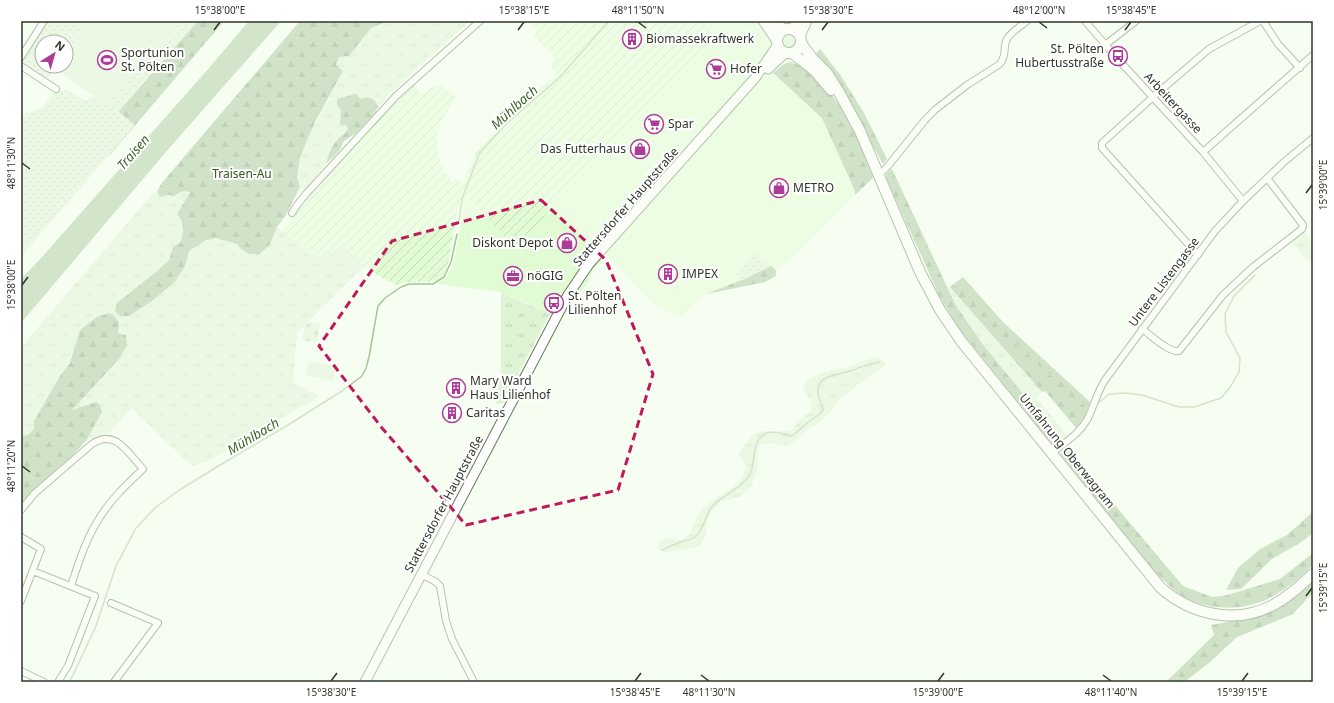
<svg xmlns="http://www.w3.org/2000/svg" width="1334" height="703" font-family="'Noto Sans',sans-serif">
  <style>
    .built { fill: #e1fcd5 }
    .industrial { fill: url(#industrial-furrows) }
    .grass { fill: url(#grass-tufts) }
    .forest { fill: url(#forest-firs) }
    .cemetery { fill: url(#cemetery-stones) }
    .park { fill: url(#park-dots) }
    .garden { fill: #def4d4 }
    .water { fill: #a7c599 }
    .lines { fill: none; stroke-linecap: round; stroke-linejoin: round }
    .stream { stroke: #a7c599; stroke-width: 1.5 }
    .street-casing { stroke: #687b5f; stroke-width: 8 }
    .secondary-casing { stroke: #687b5f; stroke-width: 11 }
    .primary-casing { stroke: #687b5f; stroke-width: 12 }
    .street { stroke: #fff; stroke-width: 6 }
    .secondary { stroke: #fff; stroke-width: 9 }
    .primary { stroke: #fff; stroke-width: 10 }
    .marked { fill: none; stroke: #c2185b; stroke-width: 3; stroke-dasharray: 8 5; stroke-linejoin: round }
    .ticks { fill: none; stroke: #2e362a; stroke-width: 1.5 }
    .labels { text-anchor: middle; stroke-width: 4; stroke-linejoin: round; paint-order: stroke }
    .poi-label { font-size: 12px; fill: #2e362a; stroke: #fff; text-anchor: start }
    .street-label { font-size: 12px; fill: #2e362a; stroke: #fff }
    .park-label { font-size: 12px; fill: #30561a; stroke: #fff }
    .water-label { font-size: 13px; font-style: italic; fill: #3c6327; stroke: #fff }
    .neatline { fill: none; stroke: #2e362a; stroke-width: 1.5 }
    .ticks-label { font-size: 10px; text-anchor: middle; fill: #2e362a }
  </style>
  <defs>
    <pattern id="industrial-furrows" width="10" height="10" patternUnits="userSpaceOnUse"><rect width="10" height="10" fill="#e1fcd5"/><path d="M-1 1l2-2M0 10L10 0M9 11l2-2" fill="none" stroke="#c1d9b7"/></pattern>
    <pattern id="grass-tufts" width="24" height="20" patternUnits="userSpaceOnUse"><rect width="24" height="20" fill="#def4d4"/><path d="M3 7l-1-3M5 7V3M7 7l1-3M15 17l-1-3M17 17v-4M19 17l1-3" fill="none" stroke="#bfd2b6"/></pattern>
    <pattern id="forest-firs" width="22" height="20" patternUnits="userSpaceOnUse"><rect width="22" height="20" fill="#a2c094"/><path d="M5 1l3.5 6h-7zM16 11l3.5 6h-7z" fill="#849d79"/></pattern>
    <pattern id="cemetery-stones" width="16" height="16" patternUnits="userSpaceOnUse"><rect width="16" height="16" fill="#def4d4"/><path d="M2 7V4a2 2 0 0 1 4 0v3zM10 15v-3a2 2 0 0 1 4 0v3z" fill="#bfd2b6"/></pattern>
    <pattern id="park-dots" width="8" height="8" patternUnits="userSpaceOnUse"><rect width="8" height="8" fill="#def4d4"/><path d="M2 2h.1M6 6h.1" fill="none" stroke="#bfd2b6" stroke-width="1.8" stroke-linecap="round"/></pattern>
  </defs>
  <rect width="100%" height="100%" fill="#f5fef1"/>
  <path class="built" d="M700 21H759L772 40 771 51 762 64 822 118 855 191V195L789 261 776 270 755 253 735 275 742 280 706 294 680 317 655 305 606 255 595 268 587 284 568 308 562 320 525 302 501 292 437 284 446 278 450 271 456 253 466 195 518 249 568 185 569 181 586 169 716 36Z"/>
  <path class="industrial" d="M526 21H700L716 36 586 169 569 181 568 185 518 250 466 195 464 206H458L448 265 443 275 437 280 432 282H408L396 285 372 272 340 245 323 261 282 231 296 213 346 154 396 102 414 85 420 94 439 84 456 97 440 123 438 130 437 144 440 162 451 182 457 178 463 184 476 152 504 121 557 74 550 65 556 59 534 36 537 32Z"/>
  <path class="grass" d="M388 21H470L402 82C393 90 387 99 378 107L376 100 364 98 360 99 359 97 337 105 341 110 340 122 346 125 348 129 347 131 338 140 328 155 326 164 308 188 303 189C283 176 318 118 326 104 332 93 337 82 343 71L336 65 339 57 349 56 371 28Z
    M782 41a7 7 0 1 1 14 0a7 7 0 1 1-14 0Z
    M183 191H190L177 214C185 223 183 231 181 242L173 247 169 260 156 272 120 316H129L152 301 175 282 185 266 189 251C194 247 200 243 205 240 216 236 234 240 241 249L270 244 277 227 323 261 340 245 365 266 297 333 293 383 320 396 209 461 192 466 131 408 109 433 100 435 86 441 102 412 96 402 71 411 120 358 127 345 80 330 70 363 60 376 34 429 29 434 21 437V347L154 192H157L161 197 168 195 174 196Z
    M1302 233H1305L1313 243V259L1309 262 1293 243 1294 240Z
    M950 287 1042 392 1036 397 1067 435 1061 441 981 342 955 304 947 289Z
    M501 292 550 314 503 403 496 404 501 371Z
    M875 357 886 362 885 366 873 373 840 399 830 412 819 423 808 429 794 442 786 446 772 443 761 444 758 448 757 472 751 487 746 493 736 498 721 502 710 513 706 527V536L699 546 664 553 658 549V544L660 540 669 538 681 540 690 534C693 526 695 518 701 511 709 501 723 495 733 487 739 482 744 474 747 466L739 454C758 420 763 436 792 430L798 421 810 412 812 404 803 388 809 378 826 372 847 367Z"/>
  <path class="forest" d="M198 21H224L109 156 118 112Z
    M300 21H388L371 28 349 56 339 57 336 65 343 71 315 122 300 157 297 177 300 187 286 215 277 227 270 244 264 250 259 254H249L241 249 237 244 216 238 206 240 189 251 185 266 175 282 152 301 129 316H120L115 311 117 303 156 272 169 260 173 247 181 242C183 231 185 223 177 214L190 192 183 191 174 196 168 195 161 197 157 192 161 184Z
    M820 49 841 76 864 113 887 159 883 164 832 72 816 53Z
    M791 62 809 70 824 85 841 107 858 136 873 178 855 195V191L822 118 773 73 784 64Z
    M356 94 361 99C369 96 376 98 378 107L373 115 356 133 344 141 339 151 326 164C328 155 332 145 339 138 343 135 346 133 348 129L346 125 340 124 341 110 337 105V99Z
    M892 169 955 304 981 342 1061 441 1056 445 1051 443 957 326 939 295 887 180 886 174Z
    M771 266 776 270V276L765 282 706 294 742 280Z
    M963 277 1003 322 1090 402 1085 417 1076 428 1045 391 1042 392 950 287Z
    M109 313 115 317 119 322 118 333 126 335 127 345 120 358 72 410 96 402 100 405 102 412 86 441 71 457 47 478 21 505V437L29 434 34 429V421L60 376 70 363 80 330 97 317Z
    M1066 447 1183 586 1212 597 1224 596 1280 579 1313 553V565C1282 595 1254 613 1210 606 1201 604 1190 601 1182 596 1159 580 1143 557 1126 536 1104 509 1083 482 1061 455L1062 449Z
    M1313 512V533L1300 543 1272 559 1241 589 1226 590 1238 568 1260 549 1287 535Z
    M1313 578V592L1293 614 1237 637 1209 663 1184 682H1166L1214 635 1211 625 1248 618Z"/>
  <path class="cemetery" d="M310 322 320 324 317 343 302 340 305 326Z"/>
  <path class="park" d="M47 21H91L66 54V42H42V66H56L46 80 24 65 23 59Z
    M181 21H198L118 111 135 125 21 256V117L26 116V113L38 110V109L42 108 55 92 66 90 86 101 93 96 102 102 129 80Z
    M755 252 771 266 742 280 735 275Z"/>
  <path class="garden" d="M91 21H181L122 88 108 100 102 102 55 68 56 66H66V54Z
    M309 361 336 367 333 381 306 375Z"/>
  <path class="water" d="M249 21H281L165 153 21 323V279L42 257 209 68Z"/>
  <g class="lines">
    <path class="stream" d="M459 221 462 199 479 154 507 123 559 78 609 21
      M959 287 968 289 978 298 983 308 989 315 998 320 1008 329 1013 340 1023 351 1035 358 1040 374H1048L1062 378 1068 383 1075 395 1086 407 1090 406
      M1097 404 1109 394 1126 393 1142 395 1179 407H1194L1221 398 1231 386 1239 372 1240 358 1226 332 1225 314 1234 296 1255 275
      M662 550C667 548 672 545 678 543 683 541 691 540 695 537 703 532 705 516 711 508 722 494 740 491 750 474 756 462 751 445 763 435 769 429 784 434 792 436L807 423 820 414 823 409C822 405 819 399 818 394 815 375 838 375 850 371 862 367 866 364 880 362
      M69 682 74 673 96 626 116 566 136 528 156 507 181 489 220 465 288 425 342 391 362 376 366 368 369 357 378 306 385 298 401 287 409 284H433L444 277 451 262 457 234"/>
    <g class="street-casing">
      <path id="street" d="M1085 21 1116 57 1203 152 1243 201
        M1263 21 1278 44 1300 68
        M1105 45 1136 21
        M21 57 44 21
        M21 66 56 89
        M1203 152 1313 55
        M879 175 888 166 925 120 936 109 967 85 1000 64C1008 53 1002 48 1007 39 1011 32 1021 26 1027 21
        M292 213 297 205 306 194 396 96 480 21
        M1198 255 1102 148V143L1153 97 1209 49 1260 21
        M1142 329C1151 335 1169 353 1179 351L1223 295 1253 267 1302 229 1303 225 1267 178
        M1052 453C1064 443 1079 434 1087 420 1094 407 1096 394 1105 380L1215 231 1243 201 1284 162 1313 138
        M21 510 35 493 92 444C115 428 128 453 143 469 126 485 109 501 97 522 85 542 78 564 71 586
        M21 537 41 549 21 601
        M33 571 95 596 68 666 58 682
        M421 574 436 582 440 586 446 621 452 639 474 682
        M111 603 158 623 114 682
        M21 671 44 682"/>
    </g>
    <g class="secondary-casing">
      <path id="secondary" d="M792 29 798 21
        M800 36 807 21
        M768 69 785 53
        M365 682 568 295 589 264 755 78 777 46"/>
    </g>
    <g class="primary-casing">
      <path id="primary" d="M764 21 776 39
        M773 21 783 29
        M777 41a12 12 0 1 1 24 0a12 12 0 1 1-24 0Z
        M801 43 812 58 827 73 840 94 860 131 920 272 940 310 961 341 1160 587C1190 614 1234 625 1271 606 1287 598 1300 586 1313 574
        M792 53 814 70 831 90"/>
    </g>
    <use href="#street" class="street"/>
    <use href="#secondary" class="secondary"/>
    <use href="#primary" class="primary"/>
  </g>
  <path d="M0 0H1334V703H0ZM541 200 606 260 653 374 618 490 466 525 382 428 319 346 392 241Z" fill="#f5fef1" fill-opacity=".55" fill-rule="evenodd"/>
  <path class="marked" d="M541 200 606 260 653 374 618 490 466 525 382 428 319 346 392 241Z"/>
  <path class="ticks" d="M638 22 646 28M1039 22 1047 28M214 30 220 22M518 30 524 22M822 30 828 22M1125 30 1131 22M22 163 30 169M1306 193 1312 185M22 285 28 277M22 466 30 472M1306 596 1312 588M701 675 709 681M1103 675 1111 681M331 681 337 673M635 681 641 673M938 681 944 673M1242 681 1248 673"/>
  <defs>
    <g id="building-ring" transform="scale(1)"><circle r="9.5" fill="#fff" stroke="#ad3c98" stroke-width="1.5"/><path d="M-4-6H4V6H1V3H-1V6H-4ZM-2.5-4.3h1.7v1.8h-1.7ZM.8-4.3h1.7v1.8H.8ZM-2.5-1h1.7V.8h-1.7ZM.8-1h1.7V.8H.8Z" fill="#ad3c98"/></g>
    <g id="bus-ring" transform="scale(1)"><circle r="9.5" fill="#fff" stroke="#ad3c98" stroke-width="1.5"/><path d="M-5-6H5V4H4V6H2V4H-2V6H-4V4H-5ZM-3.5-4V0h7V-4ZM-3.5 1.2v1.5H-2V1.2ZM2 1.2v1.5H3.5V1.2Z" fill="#ad3c98"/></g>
    <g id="stadium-ring" transform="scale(1)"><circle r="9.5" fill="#fff" stroke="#ad3c98" stroke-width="1.5"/><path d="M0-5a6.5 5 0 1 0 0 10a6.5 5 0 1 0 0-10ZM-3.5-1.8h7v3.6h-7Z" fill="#ad3c98"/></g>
    <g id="supermarket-ring" transform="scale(1)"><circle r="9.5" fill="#fff" stroke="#ad3c98" stroke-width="1.5"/><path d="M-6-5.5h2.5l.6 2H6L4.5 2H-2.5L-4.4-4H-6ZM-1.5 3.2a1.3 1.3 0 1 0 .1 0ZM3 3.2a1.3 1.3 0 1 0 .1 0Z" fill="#ad3c98"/></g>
    <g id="shop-ring" transform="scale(1)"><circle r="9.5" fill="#fff" stroke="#ad3c98" stroke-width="1.5"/><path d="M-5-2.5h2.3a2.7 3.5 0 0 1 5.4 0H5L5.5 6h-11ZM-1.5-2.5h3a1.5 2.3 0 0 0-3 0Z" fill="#ad3c98"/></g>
    <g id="office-ring" transform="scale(1)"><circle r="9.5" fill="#fff" stroke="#ad3c98" stroke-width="1.5"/><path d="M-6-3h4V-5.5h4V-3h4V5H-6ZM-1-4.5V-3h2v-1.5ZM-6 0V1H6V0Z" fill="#ad3c98"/></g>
  </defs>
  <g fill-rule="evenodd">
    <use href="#building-ring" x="632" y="39"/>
    <use href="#bus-ring" x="1118" y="56"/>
    <use href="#stadium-ring" x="107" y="60"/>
    <use href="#supermarket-ring" x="716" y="69"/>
    <use href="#supermarket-ring" x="654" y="124"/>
    <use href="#shop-ring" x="640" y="149"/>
    <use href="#shop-ring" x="779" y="188"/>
    <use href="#shop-ring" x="567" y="243"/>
    <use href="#building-ring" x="668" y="274"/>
    <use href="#office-ring" x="513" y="276"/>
    <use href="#bus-ring" x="554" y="303"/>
    <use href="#building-ring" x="456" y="388"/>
    <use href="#building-ring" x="452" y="413"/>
  </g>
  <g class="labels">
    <g class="poi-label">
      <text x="646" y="43">Biomassekraftwerk</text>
      <text x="1104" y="53" text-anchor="end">St. Pölten<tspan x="1104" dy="14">Hubertusstraße</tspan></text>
      <text x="121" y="57">Sportunion<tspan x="121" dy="14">St. Pölten</tspan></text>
      <text x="730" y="73">Hofer</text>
      <text x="668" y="128">Spar</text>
      <text x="626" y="153" text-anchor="end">Das Futterhaus</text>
      <text x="793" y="192">METRO</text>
      <text x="553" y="247" text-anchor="end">Diskont Depot</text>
      <text x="682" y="278">IMPEX</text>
      <text x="527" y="280">nöGIG</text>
      <text x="568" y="300">St. Pölten<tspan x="568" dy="14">Lilienhof</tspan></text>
      <text x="470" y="385">Mary Ward<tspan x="470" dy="14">Haus Lilienhof</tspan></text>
      <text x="466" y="417">Caritas</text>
    </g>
    <g class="street-label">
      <text transform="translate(1173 103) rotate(47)" y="4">Arbeitergasse</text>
      <text transform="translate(626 207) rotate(-49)" y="4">Stattersdorfer Hauptstraße</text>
      <text transform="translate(1164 282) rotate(-53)" y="4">Untere Listengasse</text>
      <text transform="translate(1067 451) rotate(51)" y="4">Umfahrung Oberwagram</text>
      <text transform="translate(444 504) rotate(-62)" y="4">Stattersdorfer Hauptstraße</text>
    </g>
    <g class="park-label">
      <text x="242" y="178">Traisen-Au</text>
    </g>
    <g class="water-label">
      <text transform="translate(514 107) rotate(-42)" y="5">Mühlbach</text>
      <text transform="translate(133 152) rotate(-49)" y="5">Traisen</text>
      <text transform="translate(253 436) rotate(-31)" y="5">Mühlbach</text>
    </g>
  </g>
  <rect width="1334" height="703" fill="none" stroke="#ffffff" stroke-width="44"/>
  <g transform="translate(54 54) rotate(37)"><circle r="19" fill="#ffffff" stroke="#abafaa"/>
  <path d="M0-3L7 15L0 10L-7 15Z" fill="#ad3c98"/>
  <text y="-6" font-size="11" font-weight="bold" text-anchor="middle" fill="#2e362a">N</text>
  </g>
  <rect x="22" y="22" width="1290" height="659" class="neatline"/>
  <g class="ticks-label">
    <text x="220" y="14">15°38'00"E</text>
    <text x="524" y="14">15°38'15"E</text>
    <text x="638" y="14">48°11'50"N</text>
    <text x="828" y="14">15°38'30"E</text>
    <text x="1039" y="14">48°12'00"N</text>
    <text x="1131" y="14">15°38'45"E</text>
    <text transform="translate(11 163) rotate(-90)" y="4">48°11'30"N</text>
    <text transform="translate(1323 185) rotate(-90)" y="4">15°39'00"E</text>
    <text transform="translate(11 285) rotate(-90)" y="4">15°38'00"E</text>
    <text transform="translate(11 466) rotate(-90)" y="4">48°11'20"N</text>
    <text transform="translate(1323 588) rotate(-90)" y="4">15°39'15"E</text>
    <text x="331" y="696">15°38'30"E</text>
    <text x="635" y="696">15°38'45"E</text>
    <text x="709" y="696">48°11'30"N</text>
    <text x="938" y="696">15°39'00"E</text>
    <text x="1111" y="696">48°11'40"N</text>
    <text x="1242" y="696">15°39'15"E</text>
  </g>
</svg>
